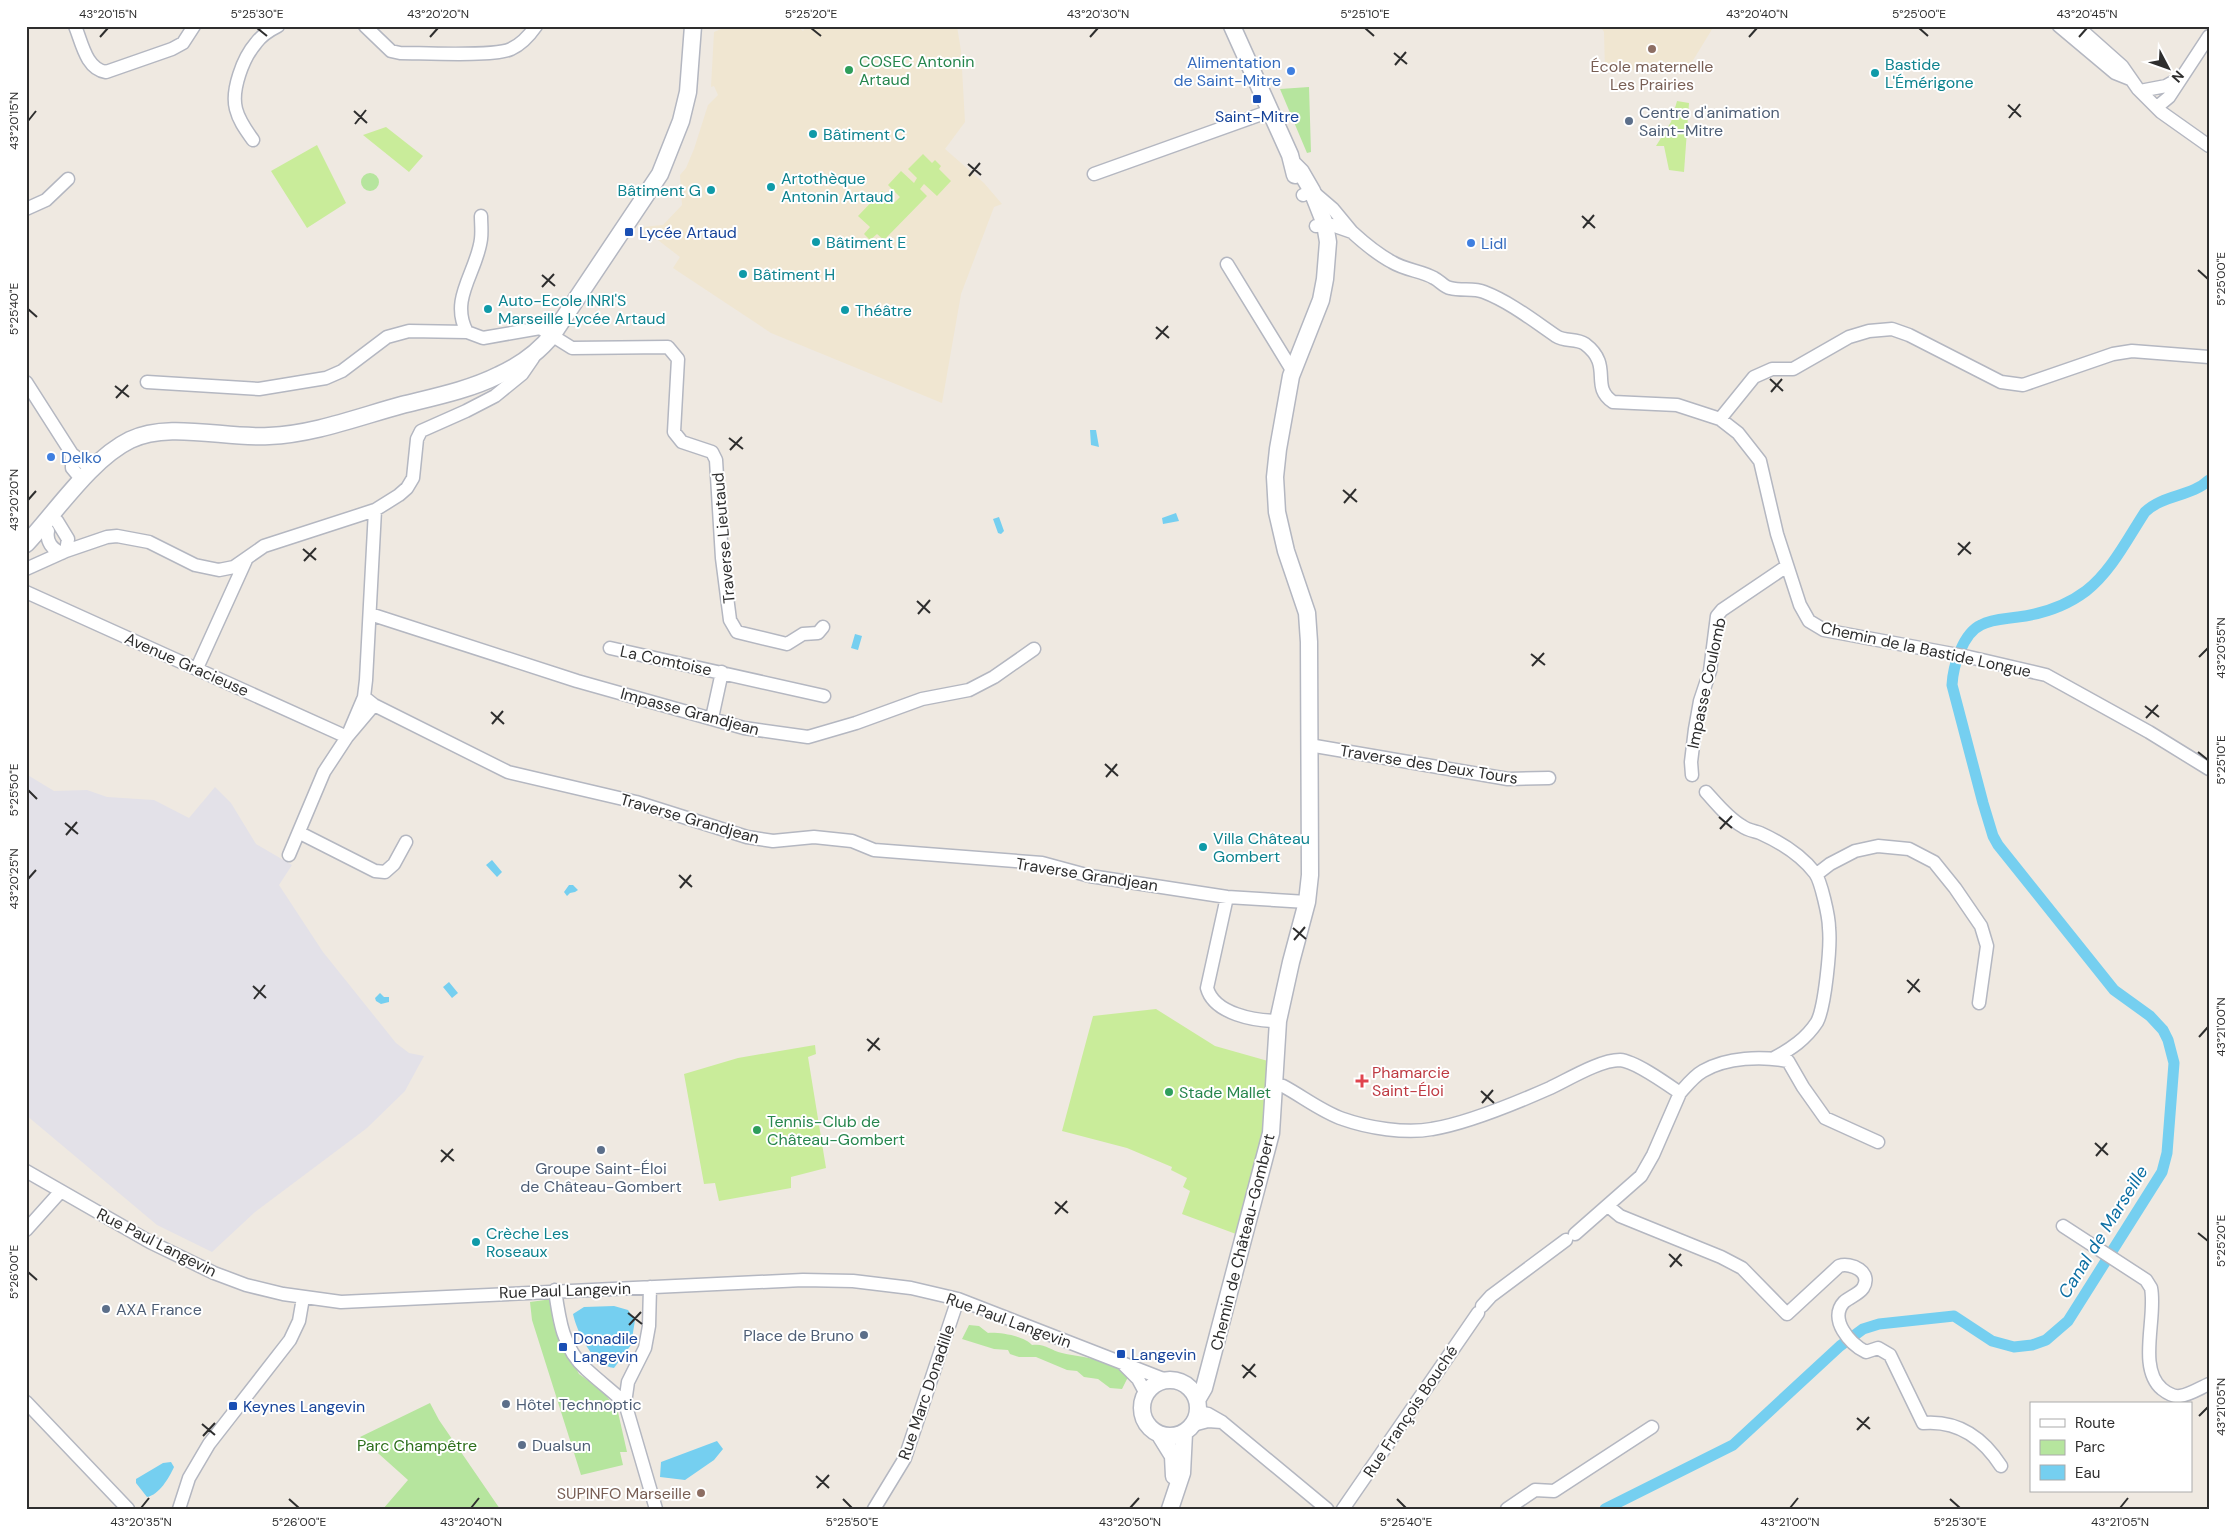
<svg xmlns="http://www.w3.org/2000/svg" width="2235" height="1535" font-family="'DM Sans',sans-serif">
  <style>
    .industrial { fill: #e3e1e8 }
    .education { fill: #f0e6d1 }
    .green { fill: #b6e59e }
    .pitch { fill: #c9ec9a }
    .water { fill: #75cff0 }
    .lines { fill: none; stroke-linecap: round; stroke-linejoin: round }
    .canal { stroke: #75cff0; stroke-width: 11 }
    .minor-casing { stroke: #b4b7c1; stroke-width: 15 }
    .tertiary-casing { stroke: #b4b7c1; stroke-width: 19 }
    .minor { stroke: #fff; stroke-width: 12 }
    .tertiary { stroke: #fff; stroke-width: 16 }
    .ticks { fill: none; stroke: #2e2e2e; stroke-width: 2 }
    .education-dot { fill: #8d6e63; stroke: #fff; stroke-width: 2 }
    .leisure-dot { fill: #2e9e5b; stroke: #fff; stroke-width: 2 }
    .shop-dot { fill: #3f7fe0; stroke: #fff; stroke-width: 2 }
    .culture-dot { fill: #0f9aa8; stroke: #fff; stroke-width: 2 }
    .transit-dot { fill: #1a4fb4; stroke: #fff; stroke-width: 2 }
    .service-dot { fill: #5c6f8a; stroke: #fff; stroke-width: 2 }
    .health-dot { fill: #e0444e; stroke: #fff; stroke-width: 2 }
    .labels { text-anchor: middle; stroke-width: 4; stroke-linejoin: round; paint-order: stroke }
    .leisure-label { font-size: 16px; fill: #27864d; stroke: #fff; text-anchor: start }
    .shop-label { font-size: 16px; fill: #366cbe; stroke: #fff; text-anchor: start }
    .culture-label { font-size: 16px; fill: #0d838f; stroke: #fff; text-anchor: start }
    .education-label { font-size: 16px; fill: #785e54; stroke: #fff }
    .service-label { font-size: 16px; fill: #4e5e75; stroke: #fff; text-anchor: start }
    .transit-label { font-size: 16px; fill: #164399; stroke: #fff; text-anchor: start }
    .street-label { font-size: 16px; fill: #2e2e2e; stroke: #fff }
    .health-label { font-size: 16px; fill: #be3a42; stroke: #fff; text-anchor: start }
    .park-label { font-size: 16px; fill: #2c6e1b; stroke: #fff }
    .water-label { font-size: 18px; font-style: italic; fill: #0d6fa3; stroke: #fff }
    .neatline { fill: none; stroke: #2e2e2e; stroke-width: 2 }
    .ticks-label { font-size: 12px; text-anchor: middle; fill: #2e2e2e }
  </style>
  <rect width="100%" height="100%" fill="#efe9e1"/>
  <path class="industrial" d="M26 774 54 791 87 790 107 797 154 800 189 818 215 787 231 803 256 844 292 865 279 885 323 952 396 1043 409 1053 424 1056 405 1091 367 1128 255 1212 212 1252 157 1225 26 1115Z"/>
  <path class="education" d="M728 26H797L803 31 807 26H957L961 51 965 122 945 149 984 183 1002 204 994 207 961 294 942 403 771 333 673 268 680 257 641 227 663 225 682 205 680 175 686 168 694 149 708 105 718 95 714 86 711 87 714 32Z
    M1600 26H1714L1689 67 1605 71 1604 32Z"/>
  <path class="green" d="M1309 87 1311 152 1307 153 1280 89Z
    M361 182a9 9 0 1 1 18 0a9 9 0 1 1-18 0Z
    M552 1299 569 1355 579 1374 603 1391 618 1412 627 1452H620L623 1465 581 1475 532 1320 530 1302Z
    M969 1325 979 1326 988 1333C999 1332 1025 1336 1032 1345 1045 1343 1050 1350 1062 1353 1084 1358 1112 1359 1129 1375L1122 1389 1110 1388 1098 1379 1084 1377 1077 1371 1067 1370 1036 1357H1019L1010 1354 1008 1350 994 1349 962 1339Z
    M430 1403 439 1420 500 1509H383L408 1480 360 1437Z"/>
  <path class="pitch" d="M1677 101 1689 103 1684 172 1669 170 1664 146H1656L1671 122Z
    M386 127 423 156 409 172 363 135Z
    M317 145 346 203 307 228 271 171Z
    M923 154 932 163 935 160 941 166 939 169 951 181 937 196 924 184 920 189 927 196 884 240 877 234 870 240 864 234 870 227 858 216 882 191 895 202 900 197 888 185 901 171 914 183 917 178 908 169Z
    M1156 1009 1215 1046 1268 1061 1263 1135 1236 1234 1182 1214 1190 1191 1183 1187 1187 1178 1171 1170 1172 1167 1127 1148 1062 1131 1093 1016Z
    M815 1045 816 1054 808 1057 826 1168 791 1177V1188L719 1201 715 1183 704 1184 684 1074 738 1058Z"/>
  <path class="water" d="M1090 430H1096L1099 447 1091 445Z
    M1176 513 1179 521 1163 524 1162 518Z
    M999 517 1004 531 1001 534 998 533 993 519Z
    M855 634 862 636 858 650 851 648Z
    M492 860 502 872 497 877 486 865Z
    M569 885H573L578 890 575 892 570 893 567 896 564 892Z
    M449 982 458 993 452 998 443 987Z
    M380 993 384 997H389V1002L381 1004 376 1001 375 998Z
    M614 1306 628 1310 635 1320 631 1345 614 1368C593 1366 577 1332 573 1314L584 1307Z
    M717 1441 723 1449 714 1460 685 1480 660 1477 661 1462Z
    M171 1462 174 1467C169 1478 159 1495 147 1497L136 1483V1479L163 1463Z"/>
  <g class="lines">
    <path class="canal" d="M1605 1509 1733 1445 1840 1346 1863 1329 1879 1324 1954 1316 1992 1341 2014 1347 2032 1345 2046 1340 2068 1321 2162 1172 2167 1153 2174 1063 2168 1040 2163 1030 2150 1016 2114 990 1998 845 1993 836 1983 803 1952 685C1953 666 1963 633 1981 625 1992 619 2006 619 2018 617 2042 614 2066 606 2086 591 2111 572 2128 538 2145 512 2164 494 2191 497 2209 480"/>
    <g class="minor-casing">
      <path id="minor" d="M75 26C82 43 86 69 106 72L172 49 183 43 194 26
        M365 26 391 51 400 53C422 53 495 57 511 49 522 44 529 36 536 26
        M2059 26 2115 73 2130 79
        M2077 26 2122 66 2138 89 2161 112 2209 146
        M2140 91 2166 86 2180 78
        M2157 107 2169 97 2209 36
        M253 140C246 130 239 121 236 109 231 90 243 58 256 43 261 36 270 30 278 26
        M1094 174 1270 111
        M1303 195 1312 191 1333 209 1352 232 1332 225 1316 226
        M26 209 46 200 68 179
        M481 216C481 223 482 232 481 239 477 272 449 299 467 332L483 338 540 328 572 348 668 347 678 359 674 432 682 442 712 452 716 460 722 558 730 620 737 632 787 644 803 634 818 633 823 627
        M1352 232C1364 243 1377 254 1392 262 1405 270 1422 271 1434 278 1440 281 1444 287 1450 288 1461 291 1474 288 1484 292 1510 302 1534 321 1556 336 1565 342 1576 338 1585 344 1614 366 1589 386 1613 402L1677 405 1720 419 1738 433 1760 461 1777 534 1800 605 1809 621 1824 630 1969 657 2046 675 2149 732 2209 769
        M1227 264 1292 370
        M26 382 72 454 92 469
        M147 382 259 389 326 378 342 371 387 337 409 331 467 332
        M1720 419 1754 377 1772 369H1793L1849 337 1869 331 1892 329 1909 335 2001 382 2023 385 2113 354 2132 351 2209 357
        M72 454V468L82 480
        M57 521 68 539 66 551
        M43 526 48 531C46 541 52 550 62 553
        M26 569 66 551 107 537 117 536 149 542 195 565 219 570 234 567 264 546 375 510 399 495 407 488 413 478 417 439 421 431 466 411 495 396 522 374 533 358
        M26 592 347 737
        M370 614 577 681 744 728 808 737 856 723 922 699 969 690 994 677 1034 649
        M610 648 824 696
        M197 668 246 560
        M364 697 374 705 508 772 636 802 747 837 773 841 814 837 852 841 874 850 1042 863 1090 876 1227 897 1307 902
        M712 718 722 672
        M347 737 364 697 366 680 375 510
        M1309 745 1508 779 1549 778
        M1692 775 1691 762 1695 729 1700 701 1710 671 1717 616 1722 610 1787 566
        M1706 792C1717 804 1728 818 1742 826 1747 830 1754 831 1760 833 1780 842 1801 855 1815 873 1821 881 1829 917 1829 928 1831 946 1825 1007 1817 1022 1806 1039 1791 1049 1774 1058
        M300 833 375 871 385 872 394 864 406 842
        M289 855 324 772 347 737 374 705
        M1817 874 1830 864 1855 851 1878 846 1909 849 1934 862 1955 888 1981 926 1987 946 1979 1003
        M1227 897 1207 988C1214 1014 1255 1021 1278 1021
        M1274 1085 1283 1086C1302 1096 1322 1112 1343 1119 1368 1128 1406 1134 1432 1129 1469 1123 1516 1103 1550 1088 1569 1079 1600 1060 1620 1060 1635 1061 1667 1084 1680 1093L1653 1155 1641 1176 1575 1234
        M1680 1093C1687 1085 1694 1076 1703 1071 1727 1057 1762 1056 1788 1061L1803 1087 1825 1118 1878 1142
        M26 1171 150 1242 214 1273 246 1285 283 1294 341 1302 803 1280 853 1281 911 1288 958 1299 1166 1380
        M1608 1206 1620 1216 1721 1257 1742 1268 1787 1314 1839 1266C1851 1262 1873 1272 1863 1288 1859 1294 1850 1297 1844 1302 1828 1319 1850 1344 1866 1352L1878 1348 1890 1355 1923 1423C1958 1420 1983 1438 2001 1466
        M2063 1226 2146 1280 2151 1288C2157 1317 2137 1368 2162 1389 2167 1393 2173 1397 2180 1396 2189 1395 2200 1388 2209 1384
        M26 1230 61 1191
        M650 1287 649 1326 645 1348 628 1382 625 1403 656 1509
        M555 1290C559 1319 563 1349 586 1369 599 1381 612 1391 625 1403
        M1482 1306 1491 1296 1566 1240
        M1124 1365 1138 1379 1146 1394
        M26 1402 128 1509
        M1198 1412 1208 1414 1222 1422 1327 1509
        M1193 1425 1208 1421 1222 1422
        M179 1509 189 1478 209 1444 290 1340 299 1321 303 1298
        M874 1509 905 1458 958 1299
        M1343 1509 1478 1313
        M1507 1509 1535 1490 1554 1491 1652 1427"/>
    </g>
    <g class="tertiary-casing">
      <path id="tertiary" d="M1232 26 1290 155 1295 175
        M26 544C56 512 91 459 130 440 169 421 226 439 269 436 314 434 358 417 402 405 434 397 469 390 499 375 521 365 538 353 553 334L660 174 681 121 688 92 693 26
        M1142 1408a28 28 0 1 1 56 0a28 28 0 1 1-56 0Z
        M1197 1400 1204 1388 1271 1133 1278 1021 1291 962 1307 902 1310 875 1309 642 1307 613 1286 551 1277 512 1275 477 1278 449 1291 376 1321 300 1325 279 1328 242 1325 224 1312 191 1301 172 1294 165
        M1160 1435 1173 1456 1174 1476
        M1170 1509 1182 1473 1184 1433"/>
    </g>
    <use href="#minor" class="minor"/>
    <use href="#tertiary" class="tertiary"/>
  </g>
  <path class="ticks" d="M257 28 267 36M811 28 821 36M1365 28 1374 36M1919 28 1928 36M100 37 108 28M430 37 438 28M1090 37 1098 28M1749 37 1757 28M2079 37 2087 28M1394 53 1407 64M1395 65 1406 52M2008 105 2021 117M354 111 367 123M2009 118 2020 104M28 121 36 111M355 124 366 110M968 164 981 175M969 176 980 163M1582 216 1595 228M1583 228 1594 215M2198 270 2208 279M542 275 555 286M542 287 554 274M28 309 37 317M1156 327 1169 338M1156 339 1168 326M1770 379 1783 391M115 386 129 397M1771 392 1782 379M116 398 128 385M729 438 743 449M730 450 742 437M1343 490 1357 502M28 500 36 491M1344 503 1356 489M1958 543 1971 554M303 549 316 560M1958 555 1970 542M304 561 316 548M917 601 930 613M918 614 930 600M1531 654 1545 665M2199 657 2208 648M1532 666 1544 653M2145 706 2159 717M491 712 504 724M2146 718 2158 705M492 724 503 711M2198 752 2208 760M1105 764 1118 776M1106 777 1117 764M28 790 37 799M1719 817 1732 828M65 823 78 834M1720 829 1732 816M66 835 77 822M679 875 692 887M28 879 36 870M680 888 691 875M1293 928 1306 939M1294 940 1305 927M1907 980 1920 992M253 986 266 998M1908 993 1919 979M254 999 265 985M2199 1037 2208 1027M867 1039 880 1050M868 1051 879 1038M1481 1091 1494 1103M1482 1103 1493 1090M2095 1143 2108 1155M441 1150 454 1161M2096 1156 2107 1143M441 1162 453 1149M1055 1202 1068 1213M1055 1214 1067 1201M2198 1233 2208 1241M1669 1254 1682 1266M1670 1267 1681 1254M28 1272 37 1280M628 1313 642 1324M629 1325 641 1312M1242 1365 1256 1377M1243 1378 1255 1364M2199 1416 2208 1407M1857 1418 1870 1429M202 1424 215 1435M1857 1430 1869 1417M203 1436 215 1423M816 1476 829 1488M817 1488 829 1475M289 1499 299 1508M843 1499 852 1508M1397 1499 1406 1508M1950 1499 1960 1508M141 1508 149 1498M471 1508 479 1498M1130 1508 1139 1498M1790 1508 1798 1498M2120 1508 2128 1498"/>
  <g class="education-dot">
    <circle cx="1652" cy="49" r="5"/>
    <circle cx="701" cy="1493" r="5"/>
  </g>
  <g class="leisure-dot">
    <circle cx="849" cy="70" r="5"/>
    <circle cx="1169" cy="1092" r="5"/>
    <circle cx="757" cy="1130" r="5"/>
  </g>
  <g class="shop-dot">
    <circle cx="1291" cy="71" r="5"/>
    <circle cx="1471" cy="243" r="5"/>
    <circle cx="51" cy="457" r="5"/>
  </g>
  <g class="culture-dot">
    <circle cx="1875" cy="73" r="5"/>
    <circle cx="813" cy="134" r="5"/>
    <circle cx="771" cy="187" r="5"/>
    <circle cx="711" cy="190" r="5"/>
    <circle cx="816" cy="242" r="5"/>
    <circle cx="743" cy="274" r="5"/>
    <circle cx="488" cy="309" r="5"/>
    <circle cx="845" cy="310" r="5"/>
    <circle cx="1203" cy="847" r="5"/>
    <circle cx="476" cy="1242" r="5"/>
  </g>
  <g class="transit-dot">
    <rect x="1252" y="94" width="10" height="10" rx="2.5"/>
    <rect x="624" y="227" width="10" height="10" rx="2.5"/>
    <rect x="558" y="1342" width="10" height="10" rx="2.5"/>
    <rect x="1116" y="1349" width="10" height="10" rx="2.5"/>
    <rect x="228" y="1401" width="10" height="10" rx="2.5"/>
  </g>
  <g class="service-dot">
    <circle cx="1629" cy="121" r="5"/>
    <circle cx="601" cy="1150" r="5"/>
    <circle cx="106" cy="1309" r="5"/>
    <circle cx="864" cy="1335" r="5"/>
    <circle cx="506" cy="1404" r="5"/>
    <circle cx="522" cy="1445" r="5"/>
  </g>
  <path class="health-dot" d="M1359.5 1073.5h5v5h5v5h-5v5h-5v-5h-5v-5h5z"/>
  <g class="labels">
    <g class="leisure-label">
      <text x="859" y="67">COSEC Antonin<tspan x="859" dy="18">Artaud</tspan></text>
      <text x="1179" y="1098">Stade Mallet</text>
      <text x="767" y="1127">Tennis-Club de<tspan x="767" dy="18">Château-Gombert</tspan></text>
    </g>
    <g class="shop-label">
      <text x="1281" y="68" text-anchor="end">Alimentation<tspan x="1281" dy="18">de Saint-Mitre</tspan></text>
      <text x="1481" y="249">Lidl</text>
      <text x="61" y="463">Delko</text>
    </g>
    <g class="culture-label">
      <text x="1885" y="70">Bastide<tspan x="1885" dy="18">L'Émérigone</tspan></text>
      <text x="823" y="140">Bâtiment C</text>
      <text x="781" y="184">Artothèque<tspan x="781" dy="18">Antonin Artaud</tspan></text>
      <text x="701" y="196" text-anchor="end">Bâtiment G</text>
      <text x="826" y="248">Bâtiment E</text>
      <text x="753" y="280">Bâtiment H</text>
      <text x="498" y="306">Auto-Ecole INRI'S<tspan x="498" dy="18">Marseille Lycée Artaud</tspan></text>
      <text x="855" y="316">Théâtre</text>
      <text x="1213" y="844">Villa Château<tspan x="1213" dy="18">Gombert</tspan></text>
      <text x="486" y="1239">Crèche Les<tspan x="486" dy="18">Roseaux</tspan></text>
    </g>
    <g class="education-label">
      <text x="1652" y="72">École maternelle<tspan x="1652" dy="18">Les Prairies</tspan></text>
      <text x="691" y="1499" text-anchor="end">SUPINFO Marseille</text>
    </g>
    <g class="service-label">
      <text x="1639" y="118">Centre d'animation<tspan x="1639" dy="18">Saint-Mitre</tspan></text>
      <text x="601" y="1174" text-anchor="middle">Groupe Saint-Éloi<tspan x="601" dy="18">de Château-Gombert</tspan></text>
      <text x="116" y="1315">AXA France</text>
      <text x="854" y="1341" text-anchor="end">Place de Bruno</text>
      <text x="516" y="1410">Hôtel Technoptic</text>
      <text x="532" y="1451">Dualsun</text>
    </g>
    <g class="transit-label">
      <text x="1257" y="122" text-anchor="middle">Saint-Mitre</text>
      <text x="639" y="238">Lycée Artaud</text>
      <text x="573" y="1344">Donadile<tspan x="573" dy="18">Langevin</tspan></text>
      <text x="1131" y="1360">Langevin</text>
      <text x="243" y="1412">Keynes Langevin</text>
    </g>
    <g class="street-label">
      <text transform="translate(723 538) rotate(-95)" y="6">Traverse Lieutaud</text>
      <text transform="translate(1926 649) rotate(12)" y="6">Chemin de la Bastide Longue</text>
      <text transform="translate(666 660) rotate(12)" y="6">La Comtoise</text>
      <text transform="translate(187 664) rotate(24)" y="6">Avenue Gracieuse</text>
      <text transform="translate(1706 683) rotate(-78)" y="6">Impasse Coulomb</text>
      <text transform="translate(690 711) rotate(15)" y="6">Impasse Grandjean</text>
      <text transform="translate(1429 764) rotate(9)" y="6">Traverse des Deux Tours</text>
      <text transform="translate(690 818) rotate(16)" y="6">Traverse Grandjean</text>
      <text transform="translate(1087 874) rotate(9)" y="6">Traverse Grandjean</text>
      <text transform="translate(157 1242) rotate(27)" y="6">Rue Paul Langevin</text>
      <text transform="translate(1242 1242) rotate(-76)" y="6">Chemin de Château-Gombert</text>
      <text transform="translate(565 1290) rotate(-2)" y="6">Rue Paul Langevin</text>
      <text transform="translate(1009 1320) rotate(20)" y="6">Rue Paul Langevin</text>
      <text transform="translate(926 1392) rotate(-71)" y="6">Rue Marc Donadille</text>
      <text transform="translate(1410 1411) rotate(-56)" y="6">Rue François Bouché</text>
    </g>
    <g class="health-label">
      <text x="1372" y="1078">Phamarcie<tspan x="1372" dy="18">Saint-Éloi</tspan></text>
    </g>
    <g class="park-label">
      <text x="417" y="1451">Parc Champêtre</text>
    </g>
    <g class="water-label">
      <text transform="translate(2103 1232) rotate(-58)" y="6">Canal de Marseille</text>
    </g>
  </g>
  <rect width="2235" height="1535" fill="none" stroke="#ffffff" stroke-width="55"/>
  <rect x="2030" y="1402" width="162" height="90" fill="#ffffff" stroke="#ababab"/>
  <rect x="2040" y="1419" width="25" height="8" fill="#ffffff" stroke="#ababab"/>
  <text x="2075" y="1428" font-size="15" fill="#2e2e2e">Route</text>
  <rect x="2040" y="1440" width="25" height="15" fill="#b6e59e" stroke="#ababab"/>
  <text x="2075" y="1452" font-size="15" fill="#2e2e2e">Parc</text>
  <rect x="2040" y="1465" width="25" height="15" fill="#75cff0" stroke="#ababab"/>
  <text x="2075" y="1478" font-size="15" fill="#2e2e2e">Eau</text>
  <g transform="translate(2168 68) rotate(131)" stroke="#ffffff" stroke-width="4" paint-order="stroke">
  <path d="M0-4L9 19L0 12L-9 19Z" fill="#2e2e2e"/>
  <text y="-8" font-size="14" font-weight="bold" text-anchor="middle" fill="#2e2e2e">N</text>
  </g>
  <rect x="28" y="28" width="2180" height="1480" class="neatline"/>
  <g class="ticks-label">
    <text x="108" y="18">43°20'15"N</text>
    <text x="257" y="18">5°25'30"E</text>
    <text x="438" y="18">43°20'20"N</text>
    <text x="811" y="18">5°25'20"E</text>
    <text x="1098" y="18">43°20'30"N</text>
    <text x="1365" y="18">5°25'10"E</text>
    <text x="1757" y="18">43°20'40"N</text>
    <text x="1919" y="18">5°25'00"E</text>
    <text x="2087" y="18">43°20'45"N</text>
    <text transform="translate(14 121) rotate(-90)" y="4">43°20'15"N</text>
    <text transform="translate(2221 279) rotate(-90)" y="4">5°25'00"E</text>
    <text transform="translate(14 309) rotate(-90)" y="4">5°25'40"E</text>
    <text transform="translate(14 500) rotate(-90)" y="4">43°20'20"N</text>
    <text transform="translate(2221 648) rotate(-90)" y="4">43°20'55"N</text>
    <text transform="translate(2221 760) rotate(-90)" y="4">5°25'10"E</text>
    <text transform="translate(14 790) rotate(-90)" y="4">5°25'50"E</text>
    <text transform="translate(14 879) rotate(-90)" y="4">43°20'25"N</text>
    <text transform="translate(2221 1027) rotate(-90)" y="4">43°21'00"N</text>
    <text transform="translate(2221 1241) rotate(-90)" y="4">5°25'20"E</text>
    <text transform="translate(14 1272) rotate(-90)" y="4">5°26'00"E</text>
    <text transform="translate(2221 1407) rotate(-90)" y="4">43°21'05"N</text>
    <text x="141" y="1526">43°20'35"N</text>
    <text x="299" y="1526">5°26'00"E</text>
    <text x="471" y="1526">43°20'40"N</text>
    <text x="852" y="1526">5°25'50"E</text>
    <text x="1130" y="1526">43°20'50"N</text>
    <text x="1406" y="1526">5°25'40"E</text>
    <text x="1790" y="1526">43°21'00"N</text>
    <text x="1960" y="1526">5°25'30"E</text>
    <text x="2120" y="1526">43°21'05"N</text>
  </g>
</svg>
